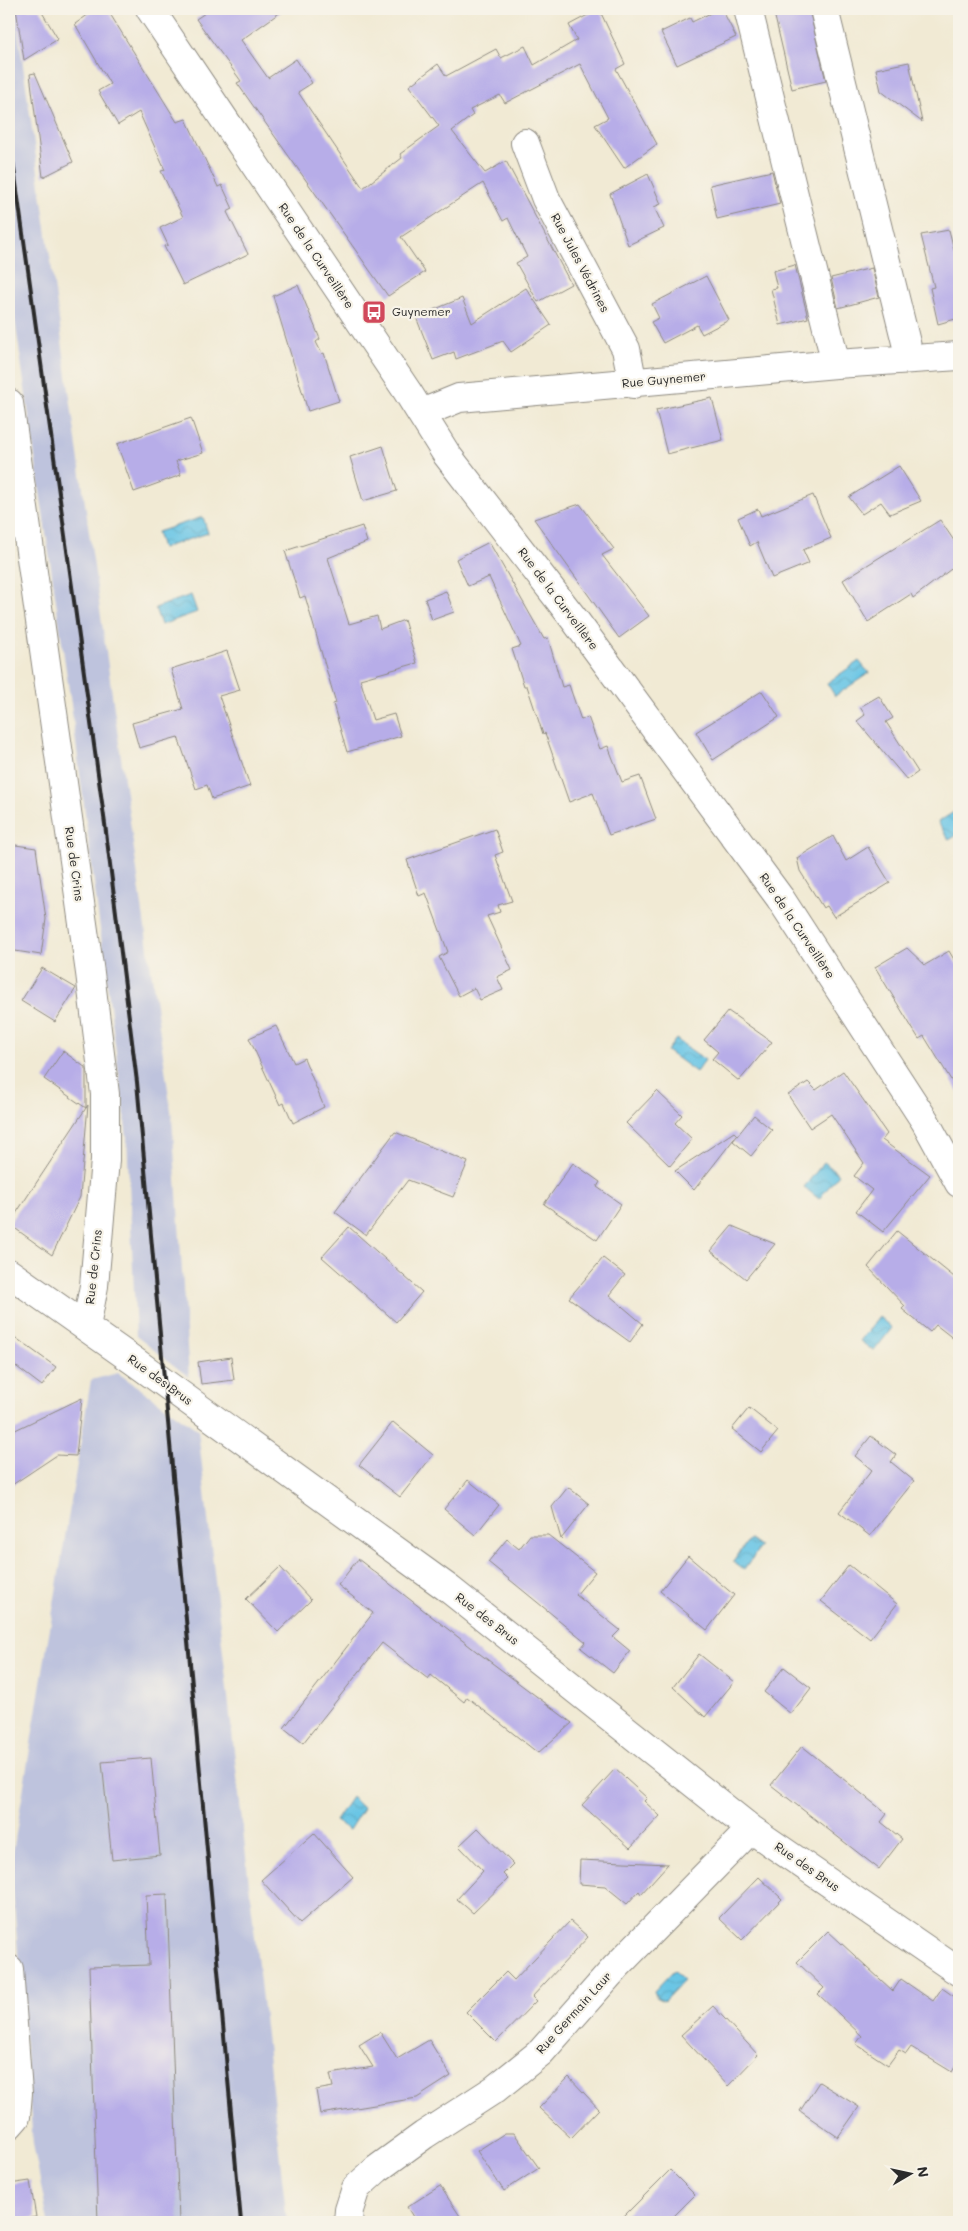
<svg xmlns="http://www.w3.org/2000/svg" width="968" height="2231" font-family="Mali,sans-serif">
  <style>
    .railway { fill: #bec3dd }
    .water { fill: url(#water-waves); stroke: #497888 }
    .building { fill: #b7ade8 }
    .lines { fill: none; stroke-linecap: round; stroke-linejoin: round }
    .minor-casing { stroke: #8e8a80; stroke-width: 30 }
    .minor { stroke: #fff; stroke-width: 28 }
    .rail { stroke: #2b2b2b; stroke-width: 4 }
    .labels { text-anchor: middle; stroke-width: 4.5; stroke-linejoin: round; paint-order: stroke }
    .street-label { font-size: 12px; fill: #2b2b2b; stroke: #f7f3e8 }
    .poi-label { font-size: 12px; fill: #2b2b2b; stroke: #f7f3e8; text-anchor: start }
  </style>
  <defs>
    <pattern id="water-waves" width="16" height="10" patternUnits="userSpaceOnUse" patternTransform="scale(1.25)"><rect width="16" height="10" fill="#67c5e5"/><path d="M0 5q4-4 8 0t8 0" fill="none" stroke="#5aa9c5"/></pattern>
  </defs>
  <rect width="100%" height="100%" fill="#f7f3e8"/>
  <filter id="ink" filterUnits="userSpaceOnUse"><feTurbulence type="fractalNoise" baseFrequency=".02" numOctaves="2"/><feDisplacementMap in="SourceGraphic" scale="10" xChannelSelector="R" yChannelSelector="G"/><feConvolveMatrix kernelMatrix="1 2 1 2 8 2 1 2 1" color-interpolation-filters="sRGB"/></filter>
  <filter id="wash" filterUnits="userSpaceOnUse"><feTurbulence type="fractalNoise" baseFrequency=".0096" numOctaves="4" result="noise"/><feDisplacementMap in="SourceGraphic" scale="20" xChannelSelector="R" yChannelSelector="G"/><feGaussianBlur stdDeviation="1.12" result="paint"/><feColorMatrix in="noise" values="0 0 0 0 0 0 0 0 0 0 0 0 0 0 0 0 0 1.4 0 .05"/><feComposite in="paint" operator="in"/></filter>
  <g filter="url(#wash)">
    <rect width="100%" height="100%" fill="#f1ead4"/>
    <path class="railway" d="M9 9H15L172 1118 189 1377 136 1336 127 1137 71 704 9 279Z
      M118 1373 198 1430 287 2222H48L33 2144 11 1864 91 1380Z"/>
    <path class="water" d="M203 517 208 533 162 548 157 532Z
      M191 595 197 612 161 625 155 608Z
      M859 661 869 673 835 696 827 683Z
      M959 809V834L949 840 938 822Z
      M676 1039 705 1060 696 1072 667 1051Z
      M824 1162 839 1174 819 1199 804 1187Z
      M879 1317 892 1328 874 1351 860 1341Z
      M749 1539 760 1547 744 1570 733 1562Z
      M351 1797 363 1808 349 1830 335 1821Z
      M674 1970 684 1980 664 2001 657 1998 654 1991Z"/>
    <g id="blocks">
      <path class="building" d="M16 9H40L58 39 24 60Z
        M96 9H107L177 122 186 119 218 187 222 185 233 209 227 212 248 254 183 285 164 246 168 245 160 228 183 217 161 171 165 170 139 112 118 125 98 91 110 84 75 24Z
        M211 9H285L241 40 268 78 296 59 312 83 298 92 363 188 402 158 400 154 439 126 409 86 438 64 446 76 496 49 501 58 525 46 534 65 577 40 569 25 599 9 625 64 616 69 657 144 624 168 595 125 608 118 580 64 505 103 500 95 470 110 473 115 452 131 485 173 506 161 571 284 538 302 516 263 527 257 508 218 503 221 483 183 401 237 425 272 388 296 237 83 241 81 196 19Z
        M719 9H722L736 37 677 65 661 32 690 18 692 22Z
        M794 9H809L826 81 792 89 774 13Z
        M909 62 922 122 881 91 876 69Z
        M35 73 73 162 43 177 30 74Z
        M772 171 780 204 717 219 710 185Z
        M648 174 661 204 654 207 664 228 628 245 610 194Z
        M949 230 959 269V318L938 324 930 288 934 287 921 235Z
        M795 265 808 318 780 325 771 289 777 288 773 271Z
        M872 268 879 297 838 308 831 278Z
        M706 276 729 320 702 334 697 325 663 343 651 322 659 318 652 304Z
        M298 285 320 339 316 342 322 354 324 353 339 401 308 411 273 296Z
        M526 288 551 325 511 352 503 341 456 359 454 352 433 360 416 317 462 298 472 323Z
        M712 398 723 440 667 454 656 410Z
        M191 418 203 453 176 461 181 475 134 492 117 444Z
        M383 446 397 491 363 501 350 457Z
        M899 466 921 501 890 514 881 502 862 514 849 497Z
        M813 495 831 538 803 550 809 563 772 578 757 542 750 546 738 518 758 509 761 516Z
        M580 504 614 549 602 555 649 616 619 638 534 519Z
        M940 520 959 548V563L913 598 911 594 868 622 843 580Z
        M362 526 367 542 328 558 349 624 377 616 380 629 404 620 417 663 360 679 373 720 394 714 401 736 347 752 333 704 336 703 305 596 300 598 285 551Z
        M489 542 544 639 548 638 562 687 569 685 581 720 588 717 600 749 608 746 622 782 640 776 656 819 609 835 593 793 569 802 545 733 543 734 527 686H524L512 649 521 646 489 577 468 586 456 559Z
        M446 591 454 612 432 620 425 599Z
        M227 651 240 690 219 696 250 786 212 799 207 785 196 789 178 737 139 748 132 723 183 709 171 669Z
        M762 691 779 717 713 760 696 732Z
        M879 696 893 718 886 722 918 772 907 780 857 721 865 715 860 707Z
        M495 829 503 852 495 855 512 901 498 905 500 912 487 916 512 970 497 977 503 990 480 1000 474 988 459 996 439 957 448 952 426 893 419 896 407 860Z
        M833 836 846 861 868 847 890 883 834 917 827 906 823 908 800 871 797 858Z
        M9 844 36 848 46 919 41 955 9 950Z
        M907 948 925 965 949 951 959 968V1093L924 1036 919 1039 875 967Z
        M42 968 76 988 55 1022 21 1001Z
        M728 1011 772 1042 739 1081 712 1059 718 1052 704 1040Z
        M276 1026 294 1063 304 1058 324 1107 293 1123 284 1103 280 1105 249 1038Z
        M63 1051 86 1068V1108L44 1079Z
        M843 1071 887 1134 882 1140 930 1175 883 1232 856 1211 872 1190 854 1176 864 1163 831 1114 810 1128 788 1095 808 1082 816 1090Z
        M657 1091 682 1115 675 1123 692 1139 670 1166 626 1123Z
        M88 1105 80 1197 52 1255 9 1224Z
        M754 1115 772 1130 751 1156 733 1141Z
        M395 1132 468 1162 453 1197 408 1180 366 1235 335 1212Z
        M734 1132 737 1135 694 1190 675 1171Z
        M573 1163 600 1182 597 1187 621 1204 597 1240 544 1204Z
        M732 1226 775 1244 746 1279 711 1251Z
        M349 1227 422 1292 396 1322 322 1257Z
        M897 1231 959 1281V1343L936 1325 930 1332 902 1309 905 1306 868 1267Z
        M603 1258 625 1275 609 1295 643 1324 630 1342 569 1298Z
        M9 1333 56 1367 42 1386 9 1361Z
        M231 1357 234 1380 201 1384 198 1362Z
        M82 1398 76 1456 57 1455 9 1487V1433Z
        M749 1408 778 1431 761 1452 732 1429Z
        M393 1422 433 1455 400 1497 359 1465Z
        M871 1436 896 1455 891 1462 914 1481 870 1536 839 1512 872 1470 855 1456Z
        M468 1480 499 1505 475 1535 444 1509Z
        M568 1487 589 1504 561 1539 552 1507Z
        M530 1535H548L595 1572 576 1595 620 1630 613 1637 630 1651 613 1673 581 1648 586 1642 488 1562 507 1539 519 1549Z
        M688 1556 734 1595 707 1630 660 1591Z
        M358 1559 476 1651 572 1723 538 1753 467 1697 464 1702 431 1675 428 1679 382 1643 303 1743 284 1728 373 1613 338 1585Z
        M849 1565 897 1604 870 1639 821 1601Z
        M280 1567 311 1600 278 1632 246 1599Z
        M699 1654 734 1682 705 1717 673 1687Z
        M784 1667 811 1688 791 1714 764 1692Z
        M802 1746 887 1814 881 1822 902 1839 879 1869 771 1785Z
        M151 1758 160 1855 112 1860 102 1762Z
        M615 1769 647 1798 644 1801 660 1816 630 1848 582 1805Z
        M478 1828 513 1864 503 1874 508 1879 473 1913 457 1899 483 1871 459 1846Z
        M314 1833 353 1877 300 1923 261 1880Z
        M580 1860 668 1864 641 1894 639 1891 627 1904 605 1886 579 1884Z
        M759 1877 782 1899 742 1940 719 1918Z
        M167 1894 179 2222H98L89 1967 149 1965 146 1895Z
        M570 1921 588 1937 532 1997 536 2001 496 2042 466 2012 506 1972 514 1980Z
        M828 1931 893 1991 901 1979 933 2001 942 1988 959 2000V2060L952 2072 911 2047 906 2054 899 2050 888 2065 856 2044 862 2036 818 1994 824 1988 797 1962Z
        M713 2006 758 2055 728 2086 681 2035Z
        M380 2032 397 2059 429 2040 451 2076 417 2098 320 2114 316 2090 333 2087 330 2074 373 2067 359 2045Z
        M569 2077 599 2109 571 2138 539 2108Z
        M819 2082 859 2107 838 2137 800 2111Z
        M505 2133H514L539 2168 504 2191 477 2151Z
        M670 2170 695 2195 668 2222H618Z
        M30 2181 36 2217 9 2222V2184Z
        M440 2186 464 2222H416L407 2207Z"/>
    </g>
  </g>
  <g filter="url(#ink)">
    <use href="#blocks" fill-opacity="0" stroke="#8e8a80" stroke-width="1"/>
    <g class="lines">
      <g class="minor-casing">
        <path id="minor" d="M150 9 407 391 447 455 574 619 780 898 925 1121 959 1183
          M748 9 836 364
          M824 9 910 359
          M525 143 546 199 626 349 633 384
          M9 403 90 973 105 1094V1160L94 1286 86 1327
          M422 413 459 398 836 364 959 356
          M9 1273 134 1361 449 1589 751 1829 959 1972
          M9 1969 18 2093 16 2117 9 2125
          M348 2222 349 2210 356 2188 377 2169 424 2135 495 2089 541 2052 616 1967 751 1829"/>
      </g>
      <use href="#minor" class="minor"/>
      <path class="rail" d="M9 133 105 824 137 1082 241 2222"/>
    </g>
  </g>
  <defs>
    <g id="bus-square" transform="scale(1.25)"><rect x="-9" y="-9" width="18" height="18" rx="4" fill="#d1495b" stroke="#f7f3e8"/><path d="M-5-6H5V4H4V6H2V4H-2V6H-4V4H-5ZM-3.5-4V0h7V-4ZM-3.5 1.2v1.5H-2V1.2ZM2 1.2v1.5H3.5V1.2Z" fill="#fff"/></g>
  </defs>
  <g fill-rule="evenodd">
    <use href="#bus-square" x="374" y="312"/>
  </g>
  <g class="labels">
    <g class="street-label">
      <text transform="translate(316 256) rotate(56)" y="4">Rue de la Curveillère</text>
      <text transform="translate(580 263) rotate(62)" y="4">Rue Jules Védrines</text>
      <text transform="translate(664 380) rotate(-5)" y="4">Rue Guynemer</text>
      <text transform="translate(558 599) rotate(53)" y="4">Rue de la Curveillère</text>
      <text transform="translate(74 864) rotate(82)" y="4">Rue de Crins</text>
      <text transform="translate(797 926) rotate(56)" y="4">Rue de la Curveillère</text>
      <text transform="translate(94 1267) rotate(-84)" y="4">Rue de Crins</text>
      <text transform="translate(160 1380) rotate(36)" y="4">Rue des Brus</text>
      <text transform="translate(487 1619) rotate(38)" y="4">Rue des Brus</text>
      <text transform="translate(807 1867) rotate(35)" y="4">Rue des Brus</text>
      <text transform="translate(574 2013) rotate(-48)" y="4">Rue Germain Laur</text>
    </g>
    <g class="poi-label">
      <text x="392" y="316">Guynemer</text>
    </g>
  </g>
  <rect width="968" height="2231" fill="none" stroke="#f7f3e8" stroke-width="30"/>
  <g transform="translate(910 2174) rotate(81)" stroke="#f7f3e8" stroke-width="4" paint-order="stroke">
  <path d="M0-4L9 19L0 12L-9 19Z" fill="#2b2b2b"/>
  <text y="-8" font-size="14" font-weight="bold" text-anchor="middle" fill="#2b2b2b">N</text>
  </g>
</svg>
